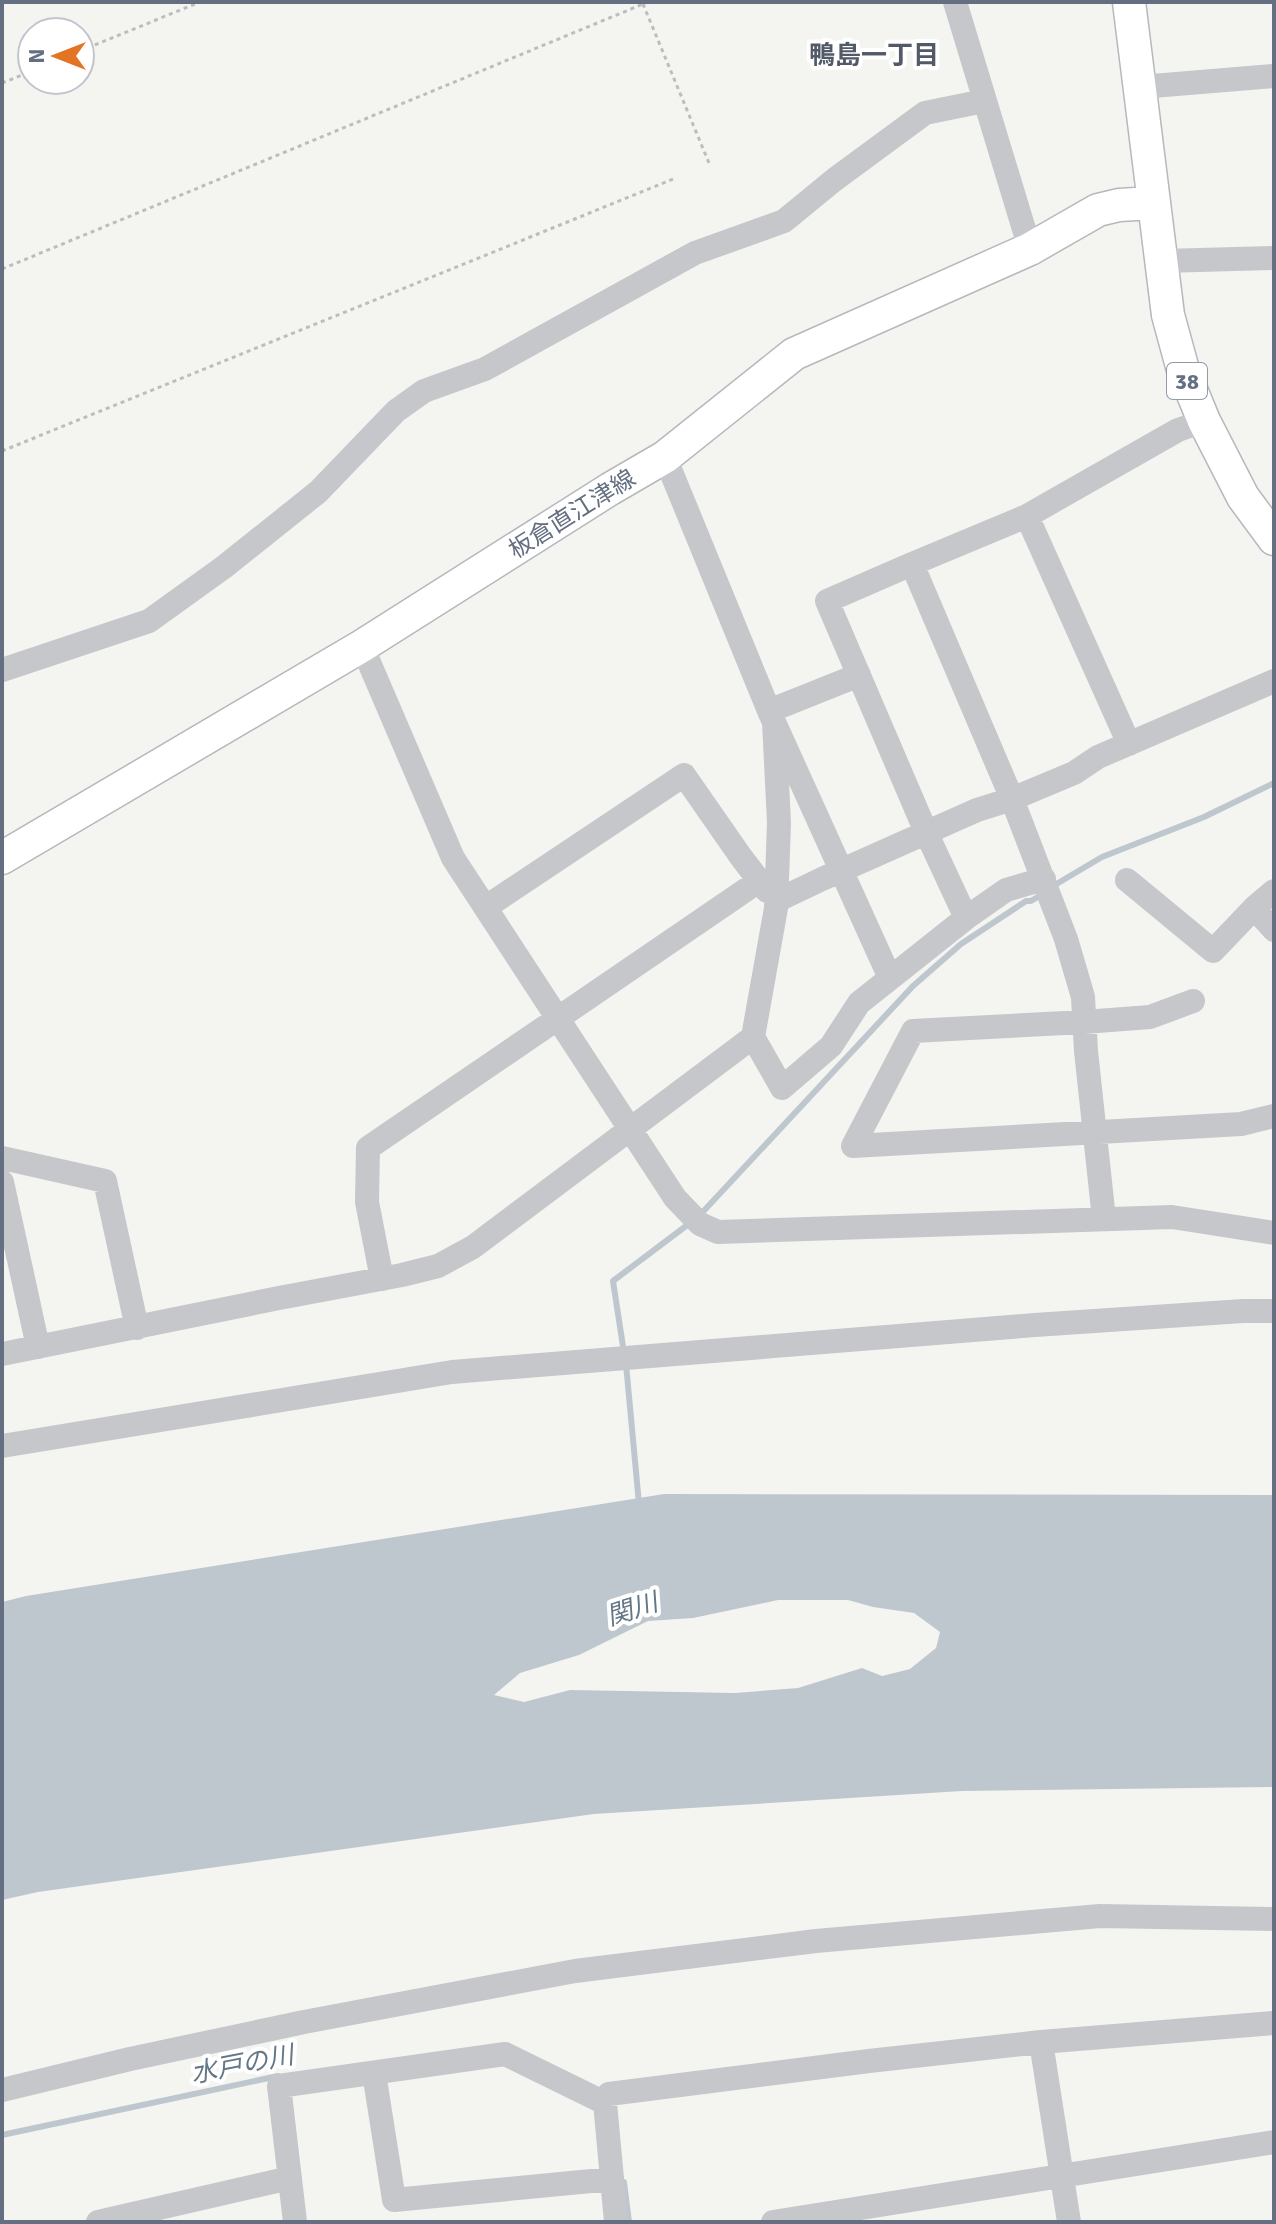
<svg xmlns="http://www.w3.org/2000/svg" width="1276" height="2224" font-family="Signika,'Noto Sans JP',sans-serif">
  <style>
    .water { fill: #bfc7ce; fill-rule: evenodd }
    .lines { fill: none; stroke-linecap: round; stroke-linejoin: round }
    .stream { stroke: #bfc7ce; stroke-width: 6 }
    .major-casing { stroke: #b5b8bd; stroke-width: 35 }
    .path { stroke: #bcbdc0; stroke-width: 3; stroke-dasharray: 4 4; stroke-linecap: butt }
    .minor { stroke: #c5c7cb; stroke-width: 24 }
    .major { stroke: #fff; stroke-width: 32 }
    .labels { text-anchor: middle; stroke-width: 8; stroke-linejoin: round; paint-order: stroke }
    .shield { fill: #fff; stroke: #929aa8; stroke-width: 2 }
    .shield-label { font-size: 22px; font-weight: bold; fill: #646f82 }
    .street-label { font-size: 24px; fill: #646f82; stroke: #fff }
    .neighbourhood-label { font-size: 26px; font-weight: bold; fill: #525a67; stroke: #fff }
    .water-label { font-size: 26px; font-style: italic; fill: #647786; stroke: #fff }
  </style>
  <rect width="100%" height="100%" fill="#f4f5f1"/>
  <path class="water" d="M664 1494 1274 1495V1787L962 1791 594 1814 38 1892 2 1900V1602L26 1596ZM778 1600H848L873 1607 914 1613 940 1632 936 1648 910 1669 882 1676 862 1668 798 1688 735 1693 570 1690 524 1702 494 1695 520 1673 579 1655 648 1621 693 1618Z"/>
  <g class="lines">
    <path class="stream" d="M1053 886 1102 857 1204 817 1274 783
      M699 1216 913 986 961 944 1026 901H1031L1041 895
      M624 1353 613 1281 690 1223
      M626 1364 639 1504
      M2 2135 278 2076
      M624 2182 629 2222"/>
    <g class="major-casing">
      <path id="major" d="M1129 2 1168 315 1183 370 1204 421 1243 497 1274 539
        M2 858 362 646 610 489 665 457 794 354 1030 249 1098 210 1119 205 1153 203"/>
    </g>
    <path class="path" d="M643 4 709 163
      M80 51 200 2
      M2 83 32 71
      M2 269 648 2
      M2 451 676 178"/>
    <path class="minor" d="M955 2 1030 249
      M1140 87 1274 76
      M1162 261 1274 258
      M665 457 769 711 890 978
      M1027 516 1129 744
      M912 564 827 601 926 832 966 918 1006 890 1044 879
      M362 646 453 858 675 1198 700 1224 718 1232 1172 1217 1274 1233
      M2 670 149 621 224 567 318 492 396 411 424 391 485 369 695 253 784 221 834 180 925 113 984 101
      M769 711 859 675
      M1127 880 1213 951 1254 908
      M1274 891 1254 908 1274 930
      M776 901 822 879 977 810 1012 799 1074 773 1098 757 1274 681
      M486 907 684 775 741 857 767 891
      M1193 1001 1150 1017 1084 1022 913 1031 853 1146 1241 1124 1274 1116
      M753 1037 782 1088 831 1046 859 1003 966 918
      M2 1158 105 1181 137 1328
      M2 1182 38 1347
      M1104 1219 1086 1051 1083 997 1066 939 1012 799 912 564 1027 516 1178 430 1204 421
      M382 1279 367 1202 368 1148 759 881
      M2 1354 279 1298 402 1275 438 1266 473 1247 753 1037 776 908 779 823 774 722
      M2 1446 452 1372 1035 1325 1243 1311H1274
      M1041 2042 1069 2222
      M374 2073 394 2200 612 2179
      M2 2090 130 2059 304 2022 575 1971 816 1941 1100 1916 1274 1919
      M98 2222 290 2178
      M295 2222 279 2086 505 2054 605 2103
      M616 2222 605 2103 609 2094 869 2061 1041 2042 1274 2023
      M773 2222 1274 2142"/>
    <use href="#major" class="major"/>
  </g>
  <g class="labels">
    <rect class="shield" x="1167" y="363" width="40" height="36" rx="6"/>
    <g class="shield-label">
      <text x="1187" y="389">38</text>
    </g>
    <g class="street-label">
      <text transform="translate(572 514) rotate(-32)" y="8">板倉直江津線</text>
    </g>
    <g class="neighbourhood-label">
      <text x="874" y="64">鴨島一丁目</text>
    </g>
    <g class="water-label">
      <text transform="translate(632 1609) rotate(-18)" y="9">関川</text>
      <text transform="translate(242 2064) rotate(-11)" y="9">水戸の川</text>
    </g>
  </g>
  <rect width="1276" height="2224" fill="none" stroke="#646f82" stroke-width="8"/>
  <g transform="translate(56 56) rotate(270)"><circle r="38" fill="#ffffff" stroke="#c1c5cd" stroke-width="2"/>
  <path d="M0-6L14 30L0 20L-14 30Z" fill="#e37423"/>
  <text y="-12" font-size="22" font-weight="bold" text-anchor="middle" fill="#646f82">N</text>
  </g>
</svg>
